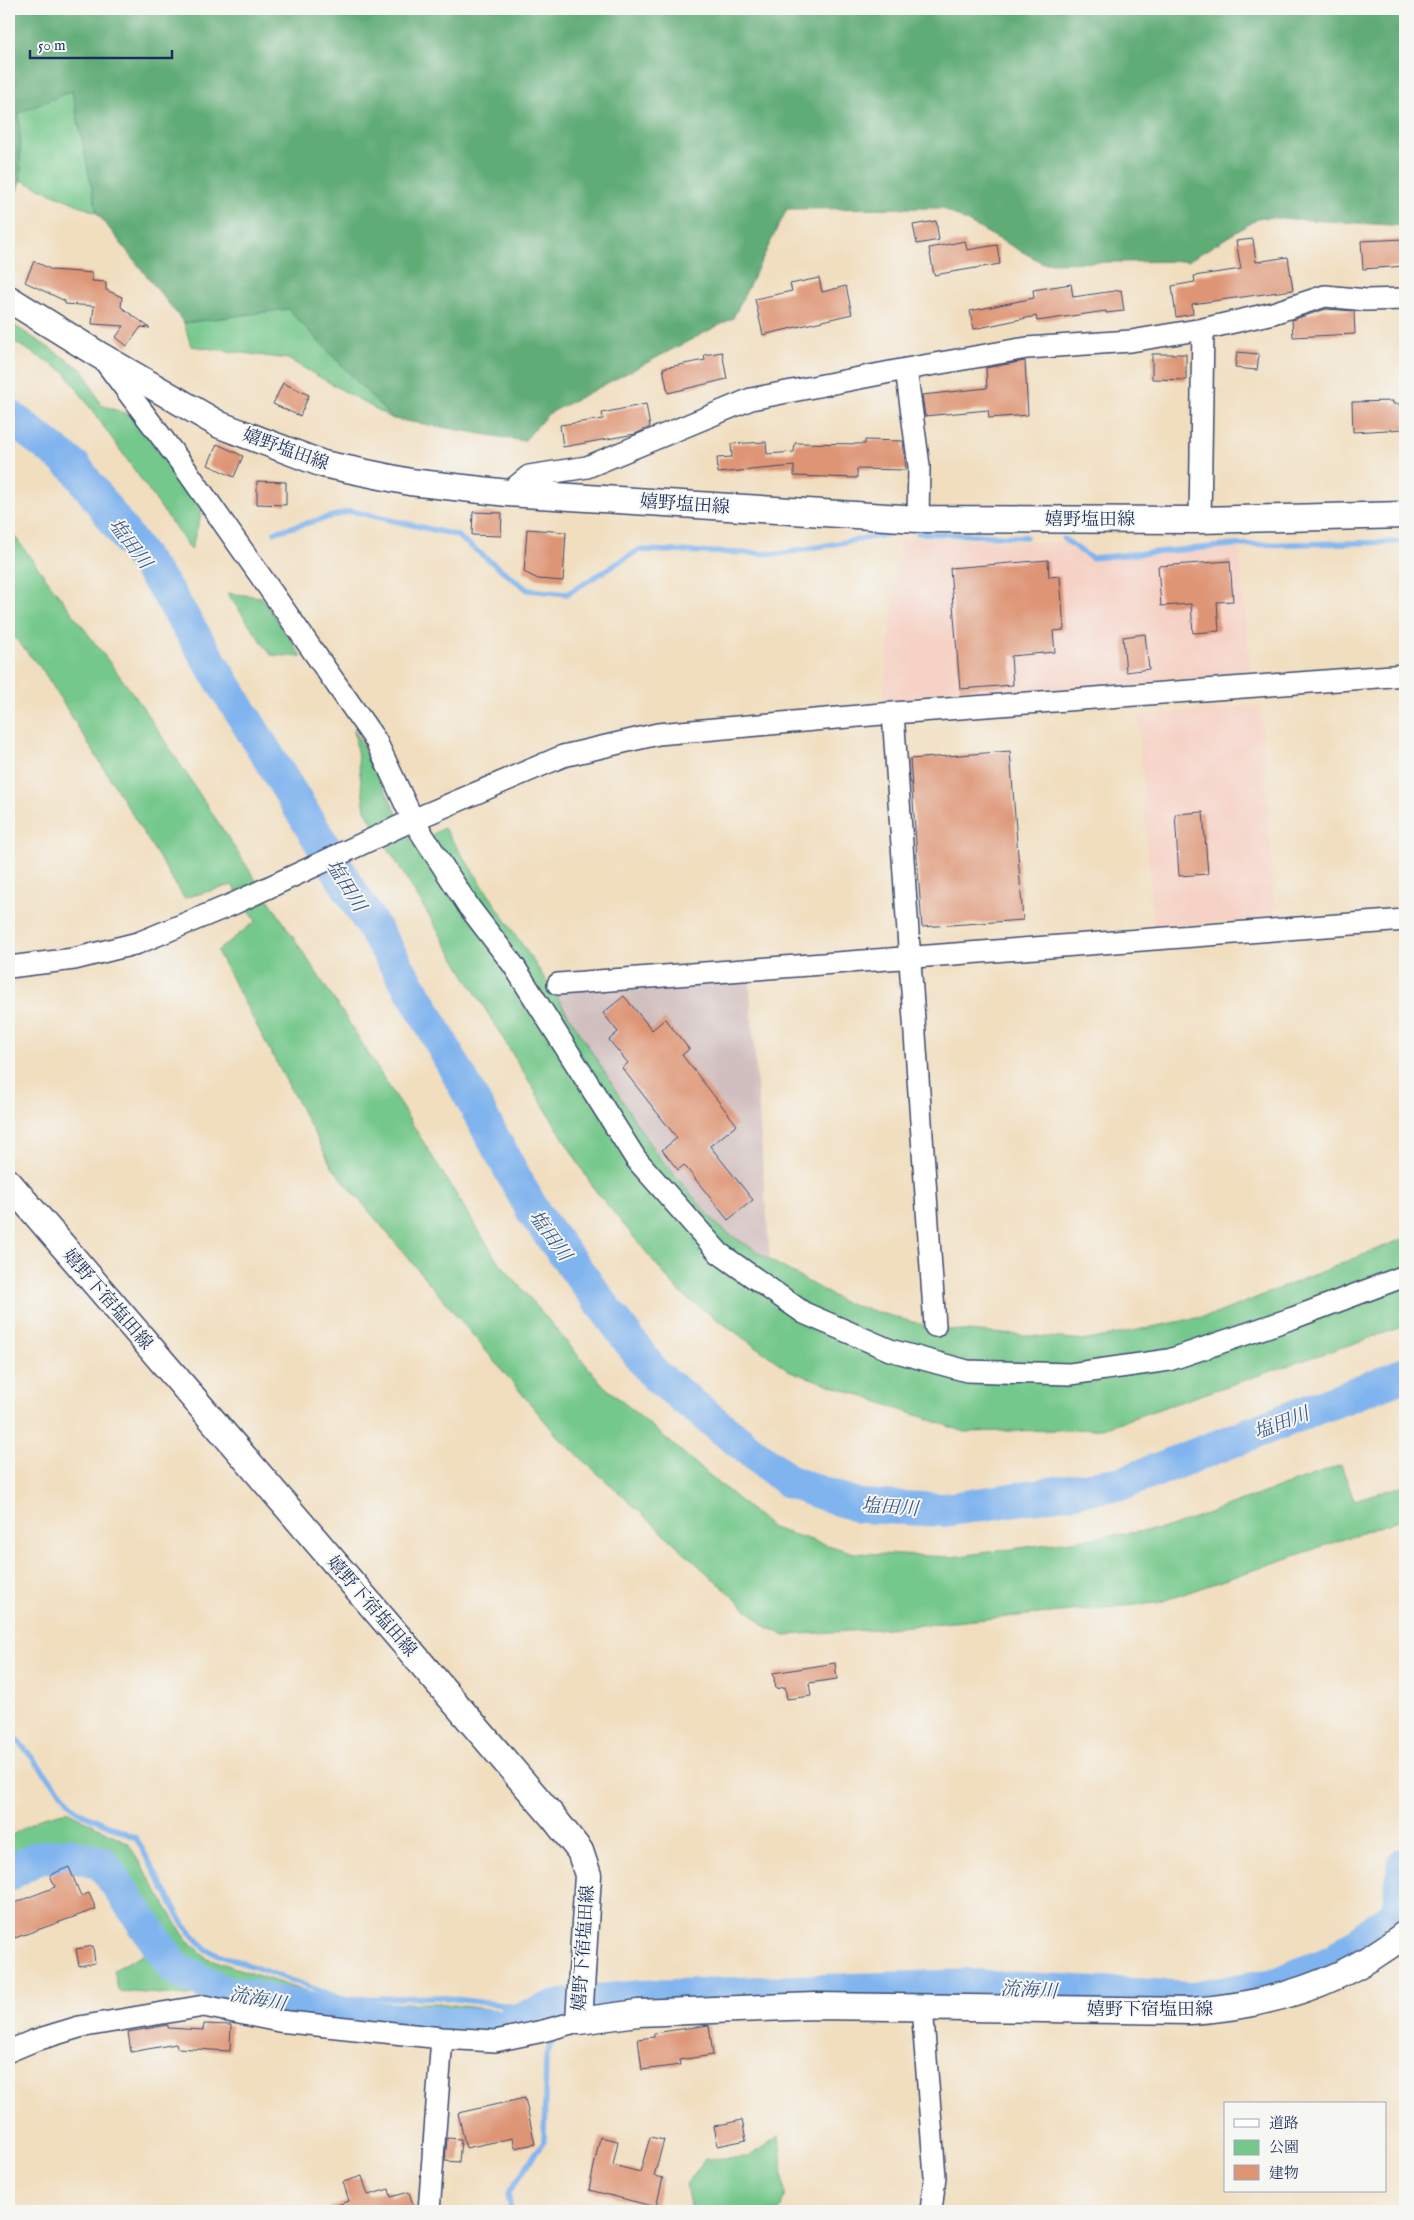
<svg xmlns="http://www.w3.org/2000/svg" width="1414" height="2220" font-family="'IM FELL English','Noto Serif JP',serif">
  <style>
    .built { fill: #f6d1c5 }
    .industrial { fill: #d1bfbf }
    .green { fill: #75c88b; stroke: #487c74 }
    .forest { fill: #60ac77; stroke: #3e6e6a }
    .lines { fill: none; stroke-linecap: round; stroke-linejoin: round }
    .stream { stroke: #80b4ee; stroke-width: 5.5 }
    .river { stroke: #80b4ee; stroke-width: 34 }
    .building { fill: #de9576 }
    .minor-casing { stroke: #3b496d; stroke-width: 24 }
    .major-casing { stroke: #3b496d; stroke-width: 29 }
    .minor { stroke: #fff; stroke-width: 21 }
    .major { stroke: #fff; stroke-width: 26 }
    .labels { text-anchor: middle; stroke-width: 4; stroke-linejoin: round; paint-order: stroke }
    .street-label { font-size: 18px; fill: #1b2f5e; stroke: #f6f6f2 }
    .water-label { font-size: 19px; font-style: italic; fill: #395789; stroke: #f6f6f2 }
  </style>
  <rect width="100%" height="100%" fill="#f6f6f2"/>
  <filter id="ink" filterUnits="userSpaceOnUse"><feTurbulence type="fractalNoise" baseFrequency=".02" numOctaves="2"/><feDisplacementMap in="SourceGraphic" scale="10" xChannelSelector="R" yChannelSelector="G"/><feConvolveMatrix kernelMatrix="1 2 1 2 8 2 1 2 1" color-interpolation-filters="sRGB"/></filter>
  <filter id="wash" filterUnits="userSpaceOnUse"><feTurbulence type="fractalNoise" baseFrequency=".0096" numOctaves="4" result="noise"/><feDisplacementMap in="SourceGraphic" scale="20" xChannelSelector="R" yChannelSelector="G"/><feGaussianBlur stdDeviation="1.12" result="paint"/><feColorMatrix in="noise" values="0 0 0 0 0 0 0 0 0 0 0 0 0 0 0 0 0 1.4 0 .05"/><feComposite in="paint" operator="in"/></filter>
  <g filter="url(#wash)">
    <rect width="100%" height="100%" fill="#f1debf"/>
    <path class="built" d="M900 538 1066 543 1089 561 1239 548 1251 675 883 703Z
      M1260 706 1276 918 1153 927 1138 715Z"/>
    <path class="industrial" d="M749 977 770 1260 720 1228 654 1151 554 992Z"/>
    <path class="green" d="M72 91 97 213 21 180 19 113Z
      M288 309 393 419 288 359 191 346 184 323Z
      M9 322 83 370 101 405 133 416 202 511 191 550 65 372 9 339Z
      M9 529 140 703 348 1021 495 1257 604 1386 772 1528 854 1553 952 1557 1167 1528 1341 1465 1354 1500 1405 1485V1518L1157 1603 867 1630 784 1635 765 1626 559 1438 332 1167 217 951 256 921 232 885 184 898 44 672 9 631Z
      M227 593 261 597 302 657 271 655Z
      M354 729 413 845 444 828 554 992 654 1151 720 1228 770 1260 845 1303 938 1329 1088 1340 1216 1314 1405 1238V1326L1100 1429 965 1432 790 1371 680 1293 594 1189 365 810Z
      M67 1811 128 1843 183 1934 207 1958 342 2004 438 2003 503 2011 498 2021 344 2012 232 1986 188 1996 118 1991 114 1970 170 1939 111 1855 66 1844 33 1852 9 1866V1837L40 1818Z
      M779 2136 785 2194 780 2211H688L690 2206 686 2185 705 2159 748 2157Z"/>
    <path class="forest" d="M9 9H1405V226L1261 217 1188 261 1043 263 942 208 787 209 733 318 548 414 524 441 393 419 288 309 184 323 97 213 72 91 19 113 21 180 9 212Z"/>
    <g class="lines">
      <path class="stream" d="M275 532 351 511 456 535 528 590 567 594 639 550 779 554 889 534
        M918 533 1026 537
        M1064 539 1091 558 1235 545 1405 542
        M9 1730 77 1811 136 1838 184 1925 207 1950 343 1999 439 1997 510 2006 552 2008
        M511 2211 508 2194 544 2141 546 2055 552 2042"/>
      <path class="river" d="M9 416 75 467 166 590 419 1002 534 1213 655 1375 790 1482 859 1506 944 1510 1123 1483 1405 1374
        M9 1874 36 1858 68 1854 103 1864 174 1967 221 1991 343 2016 500 2027 552 2008 569 2005
        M589 2002 641 1997 970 1986 1191 1998 1273 1985 1334 1961 1398 1912 1405 1863"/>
    </g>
    <g id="blocks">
      <path class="building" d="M936 221 939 240 917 244 913 225Z
        M1253 239 1256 262 1288 257 1293 290 1192 304 1193 314 1176 317 1172 286 1195 282 1194 276 1241 269 1236 241Z
        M1405 239V266L1363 269 1361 241Z
        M965 241 967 250 997 245 1000 264 934 275 929 248Z
        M34 261 52 270 92 273V281L106 282V290L122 297 121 307 150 328 141 327 127 346 116 337 124 326 92 324 94 306 65 304V301L25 282Z
        M819 278 822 292 846 286 852 314 763 335 755 299 792 291 790 284Z
        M1071 284 1073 297 1121 290 1124 311 1106 313V311L1037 321 1036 316 974 329 970 311 1034 298 1033 290Z
        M1326 309 1354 311 1355 334 1293 337 1292 320Z
        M722 352 727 379 668 393 663 368 705 360 704 355Z
        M1237 352 1259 354 1257 370 1235 368Z
        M1152 354H1186V380L1152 379Z
        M1025 361 1028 415 989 418 988 410 925 416 922 395 987 388 986 368Z
        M283 383 309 395 300 416 273 404Z
        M1393 401V404H1405V429L1353 432 1352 402Z
        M646 404 650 427 635 434 563 447 560 425 603 419 602 413Z
        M865 440 903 441 906 470 857 469V478L794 476V466L718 473 717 458 732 457 731 444 766 442 767 454 794 452 795 443 865 444Z
        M217 444 243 456 234 477 208 465Z
        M257 481 286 482V505L257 504Z
        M473 512 502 513 501 536 472 535Z
        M527 529 566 532 563 581 538 579 524 572Z
        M1048 560 1049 577 1060 576 1064 630 1053 631 1055 652 1011 656 1013 685 960 689 950 568Z
        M1230 561 1233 601 1217 602 1219 631 1193 633 1191 604 1161 606 1158 566Z
        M1145 634 1149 669 1126 672 1123 637Z
        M1010 751 1023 920 922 927 910 759Z
        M1203 812 1208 874 1179 876 1175 814Z
        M624 996 652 1030 665 1019 689 1049 682 1055 737 1125 710 1146 753 1200 728 1220 684 1165 678 1170 662 1150 677 1138 622 1068 628 1063 609 1040 618 1032 603 1013Z
        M835 1663 837 1679 809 1683 811 1696 787 1699 785 1687 776 1689 773 1673Z
        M69 1867 81 1896 89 1893 96 1909 15 1938 9 1922V1905L55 1887 50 1875Z
        M93 1946 95 1963 79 1966 76 1949Z
        M204 2024 231 2025 230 2051 177 2048 176 2044 131 2052 128 2032 168 2025V2028L203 2030Z
        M709 2025 713 2055 679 2060 680 2065 642 2070 638 2039 654 2037V2033Z
        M525 2098 535 2144 515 2148 513 2138 466 2148 458 2113Z
        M742 2120 746 2140 718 2146 714 2126Z
        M600 2137 618 2141 613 2165 640 2172 650 2137 664 2140 654 2176 663 2178 656 2207 589 2190Z
        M447 2138 461 2139 459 2162 445 2161Z
        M362 2176 368 2195 389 2189 391 2197 409 2192 415 2211H329L328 2208 349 2201 343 2182Z"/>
    </g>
  </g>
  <g filter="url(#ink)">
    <use href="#blocks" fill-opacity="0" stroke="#3b496d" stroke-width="1"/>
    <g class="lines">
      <g class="minor-casing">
        <path id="minor" d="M103 359 187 471 376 741 413 820 469 907 514 966 636 1159 719 1253 804 1313 890 1350 967 1371 1070 1374 1169 1360 1293 1318 1405 1276
          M906 369 919 466 918 519
          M508 493 529 476 587 467 751 399 906 369 1027 348 1131 341 1203 329 1273 313 1325 296 1366 300 1405 299
          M1200 520 1203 329
          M893 713 935 1326
          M9 967 74 959 138 943 233 904 413 820 563 756 658 734 893 713 1405 675
          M558 984 1405 920
          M922 2006 935 2177 931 2211
          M9 2051 33 2041 79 2027 204 2006 279 2021 442 2038 495 2041 543 2031 579 2021
          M429 2211 442 2038"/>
      </g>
      <g class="major-casing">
        <path id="major" d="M9 299 99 355 220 425 323 464 410 482 508 493 918 519 1200 520 1405 515
          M9 1183 553 1817 580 1851 588 1875 579 2021 638 2013 815 2006 1190 2011C1269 2006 1342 1984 1405 1934"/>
      </g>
      <use href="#minor" class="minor"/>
      <use href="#major" class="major"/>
    </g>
  </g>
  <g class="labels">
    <g class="street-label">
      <text transform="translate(286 449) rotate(20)" y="6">嬉野塩田線</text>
      <text transform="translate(685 504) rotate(4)" y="6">嬉野塩田線</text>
      <text x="1090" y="525">嬉野塩田線</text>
      <text transform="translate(108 1299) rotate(49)" y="6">嬉野下宿塩田線</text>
      <text transform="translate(372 1606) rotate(49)" y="6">嬉野下宿塩田線</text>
      <text transform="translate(583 1948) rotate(-86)" y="6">嬉野下宿塩田線</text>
      <text x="1150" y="2015">嬉野下宿塩田線</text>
    </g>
    <g class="water-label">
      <text transform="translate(131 543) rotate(53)" y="7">塩田川</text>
      <text transform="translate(347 885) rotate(58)" y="7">塩田川</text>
      <text transform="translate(551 1235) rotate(54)" y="7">塩田川</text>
      <text transform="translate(1281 1422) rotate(-21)" y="7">塩田川</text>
      <text transform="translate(890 1506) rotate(4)" y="7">塩田川</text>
      <text transform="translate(1029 1989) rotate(3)" y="7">流海川</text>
      <text transform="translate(258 1998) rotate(11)" y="7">流海川</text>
    </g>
  </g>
  <rect width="1414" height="2220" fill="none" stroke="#f6f6f2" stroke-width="30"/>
  <rect x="1224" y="2102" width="162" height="90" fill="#f6f6f2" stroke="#9ea6b7"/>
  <rect x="1234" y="2119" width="25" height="8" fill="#ffffff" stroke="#9ea6b7"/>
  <text x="1269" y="2128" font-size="15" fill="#1b2f5e">道路</text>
  <rect x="1234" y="2140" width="25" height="15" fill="#75c88b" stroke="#9ea6b7"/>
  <text x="1269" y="2152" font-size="15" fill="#1b2f5e">公園</text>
  <rect x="1234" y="2165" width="25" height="15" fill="#de9576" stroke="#9ea6b7"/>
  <text x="1269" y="2178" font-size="15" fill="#1b2f5e">建物</text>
  <path d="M30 50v8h142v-8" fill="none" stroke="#1b2f5e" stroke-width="2.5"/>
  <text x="38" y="50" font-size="15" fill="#1b2f5e" stroke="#f6f6f2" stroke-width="4" paint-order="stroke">50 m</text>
</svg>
